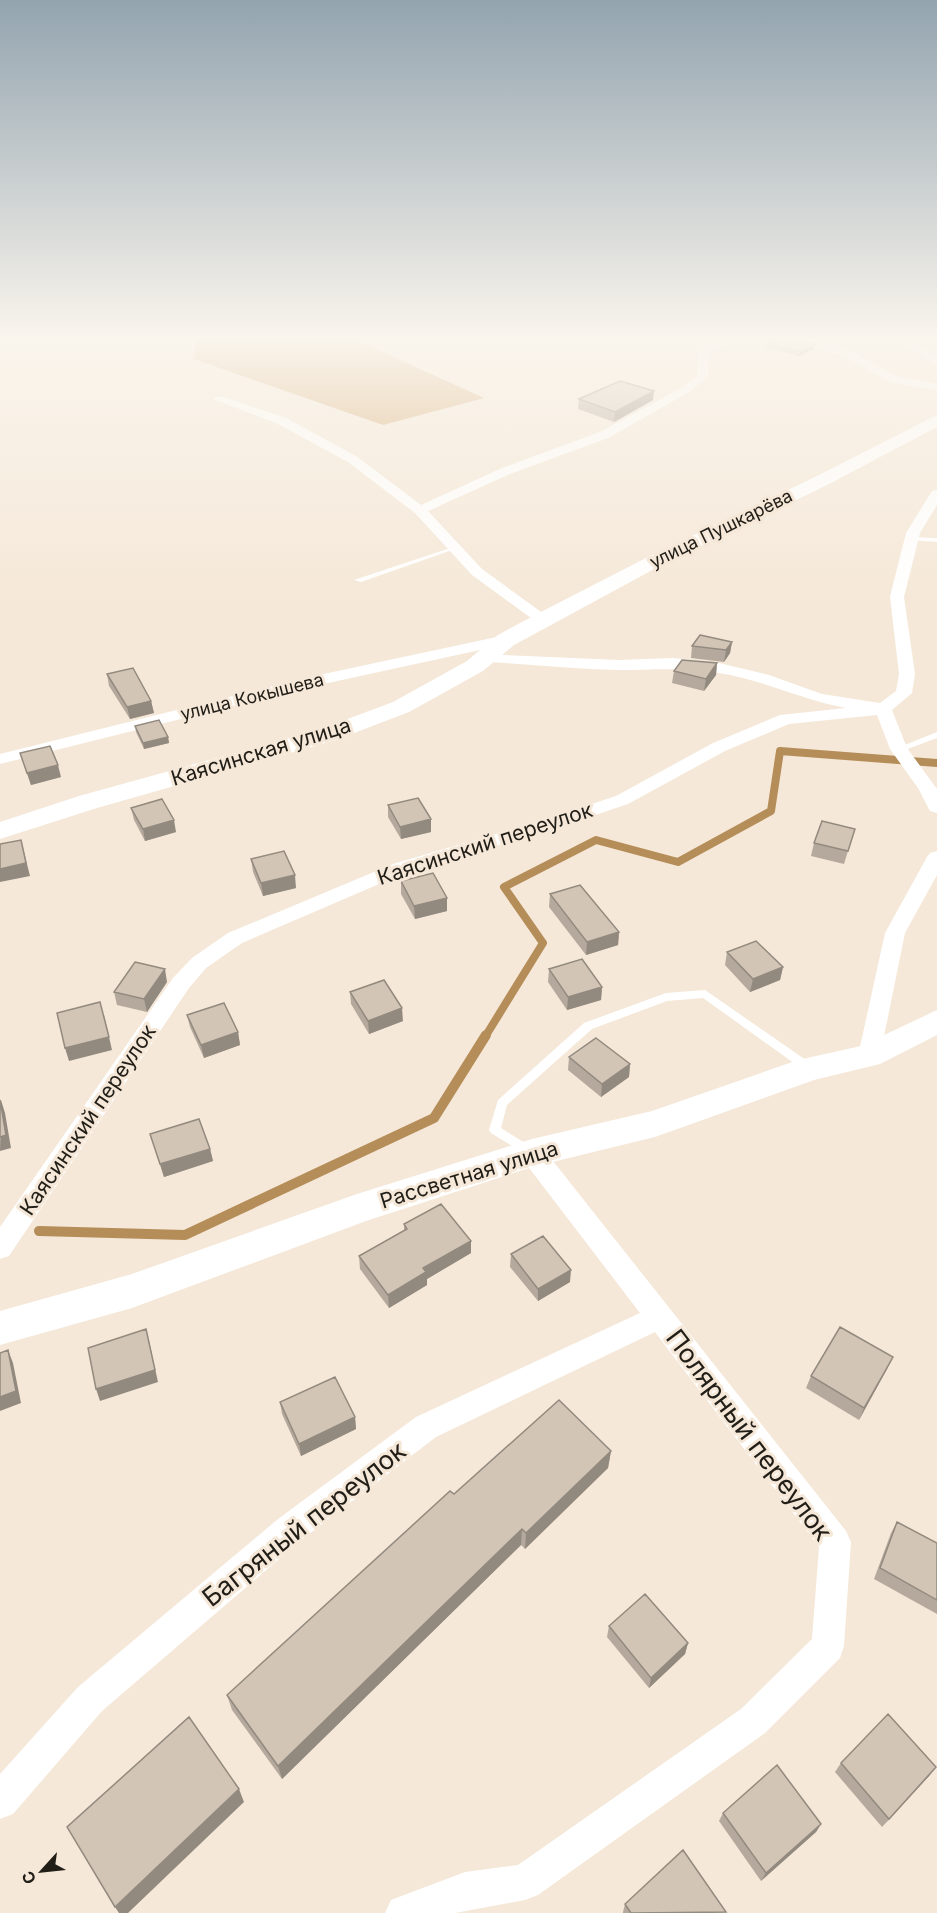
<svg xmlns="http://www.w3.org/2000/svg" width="937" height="1913" font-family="Inter,sans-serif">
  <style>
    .forest { fill: #d6ad78 }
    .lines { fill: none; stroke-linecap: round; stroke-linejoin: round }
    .stream-far1 { stroke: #b58d59; stroke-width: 8 }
    .stream { stroke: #b58d59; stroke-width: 10 }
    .lane { fill: #fff; fill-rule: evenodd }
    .street { fill: #fff; fill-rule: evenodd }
    .secondary { fill: #fff; fill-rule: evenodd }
    .wall { fill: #b5a99d }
    .shaded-wall { fill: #938a7f }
    .building { fill: #d2c5b6; stroke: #938a7f; stroke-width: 1.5 }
    .labels { text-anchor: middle; stroke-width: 6; stroke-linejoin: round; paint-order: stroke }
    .far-street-label { font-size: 18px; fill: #211d17; stroke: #f5e8d8 }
    .street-label { font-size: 21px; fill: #211d17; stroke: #f5e8d8 }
    .near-street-label { font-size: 26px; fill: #211d17; stroke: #f5e8d8 }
  </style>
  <rect width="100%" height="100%" fill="#f5e8d8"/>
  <path class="forest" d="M197 335H345L484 398 383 425 194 359Z"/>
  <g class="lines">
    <path class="stream-far1" d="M485 1037 543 943 504 887 596 840 678 862 771 811 780 751 937 763"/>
    <path class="stream" d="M39 1231 185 1235 434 1118 486 1035"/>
    <path class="lane" d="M911 537 937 538V542L909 540 908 539Z
      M453 547 458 548 361 582 354 580Z
      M937 732V738L902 751H896L895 749Z
      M705 990 813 1065 815 1068 813 1071H805L703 998 667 1001 592 1029 507 1105 501 1128 533 1148 535 1151 533 1154 529 1156 525 1154 491 1133 489 1130 498 1100 584 1023 666 993Z"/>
    <path class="street" d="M724 335H736L708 355V377L689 392 608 438 510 474 428 511 482 569 548 617 551 620 543 625 538 623 472 575 415 513 348 462 278 424 213 399 219 396 223 397 286 418 356 456 421 505 502 468 600 432 681 388 697 376 699 352Z
      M773 335H792L825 342 853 352 897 377 937 384V390L890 382 845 356Z
      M890 335H902L937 357V365Z
      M937 490V505L920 533 904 597 915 674 912 693 892 710 907 748 937 789V813L930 811 918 788 890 749 877 715 789 724 725 751 628 804 557 828 407 872 242 943 206 968 189 988 9 1256 0 1259V1227L173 978 192 958 228 933 393 864 543 820 616 796 713 743 780 715 846 708C803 700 763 680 719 673 685 667 652 670 618 670 574 669 530 664 486 662L480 660 478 657 480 654 619 660 673 658 719 663 769 675 822 694 880 703 896 691 899 674 890 597 906 533 932 491Z
      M506 635 512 637 514 640 512 643 305 688 0 764V754L305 678Z
      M937 851V875L905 933 880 1056 877 1062 869 1064 861 1062 858 1056 885 933 927 857 930 853Z
      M532 1143 541 1146 846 1531 851 1542 844 1646 840 1658 765 1733 538 1895 525 1900 455 1913H385L391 1900 465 1872 518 1865 741 1709 812 1639 819 1547 655 1332 436 1437 300 1541 102 1711 13 1814 0 1819V1774L78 1687 278 1519 416 1417 640 1313 523 1160 520 1153 523 1146Z"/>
    <path class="secondary" d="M937 415V427L827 485 656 568 551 625 514 645 483 671 409 712 336 740 97 808 0 839V822L79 796 318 730 393 702 467 661 498 635 535 615 642 560 815 477Z
      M937 1010V1035L880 1064 814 1080 655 1137 532 1167 366 1221 132 1308 0 1345V1311L132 1274 357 1194 532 1139 652 1111 798 1060 861 1046Z"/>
  </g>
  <path class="wall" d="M801 335H840L839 337 830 341Z
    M924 335H937V341Z
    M767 343 814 349 799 356 766 348Z
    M579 399 653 400 614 422 578 409Z
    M732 642 730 653 724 662 691 658 692 646Z
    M717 663 716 675 704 691 672 683 674 671Z
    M107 674 151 701 154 713 130 719 109 686Z
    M135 726 168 737 169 743 144 749 136 732Z
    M20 753 61 777 31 785Z
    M388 805 431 832 401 839 388 817Z
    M131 808 176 832 145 841 134 820Z
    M851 841 844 864 811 856 814 843Z
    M251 859 296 888 263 896 253 872Z
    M401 881 447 911 415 919 401 894Z
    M550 894 619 932 618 945 586 955 549 907Z
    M727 952 783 967 780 980 750 992 725 965Z
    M549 969 602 987 601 1000 567 1010 548 982Z
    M167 982 147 1012 117 1005 114 992Z
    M350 992 403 1021 369 1034 351 1004Z
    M187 1015 238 1032 240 1045 204 1058 190 1027Z
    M569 1057 630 1064 629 1077 601 1097 568 1070Z
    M150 1134 210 1149 213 1161 164 1177Z
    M404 1224 471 1253 427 1279V1285L389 1308 360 1269 359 1256 404 1230Z
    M511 1254 570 1282 538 1301 510 1267Z
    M893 1357 887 1369 859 1420 806 1388 811 1376Z
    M280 1402 355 1417 356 1429 301 1456 282 1414Z
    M611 1451 608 1468 525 1549 521 1545 282 1779 232 1710 227 1695 454 1494Z
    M897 1522 937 1543V1614L874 1579 891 1533Z
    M609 1626 688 1643 685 1654 649 1688 607 1637Z
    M841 1763 936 1767 929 1776 882 1827 835 1772Z
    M723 1813 821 1824 816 1832 761 1881 719 1821Z
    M625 1904 726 1913H623V1912Z"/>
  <path class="shaded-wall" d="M835 335H840L839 337 830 341 831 337Z
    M815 345 814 349 799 356 800 352Z
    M654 391 653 400 614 422 615 412Z
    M732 642 730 653 724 662 726 650Z
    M717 663 716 675 704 691 706 679Z
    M151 701 154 713 130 719 127 707Z
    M168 737 169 743 144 749 143 743Z
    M58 765 61 777 31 785 27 773Z
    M431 819V832L401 839 400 827Z
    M174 820 176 832 145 841 143 829Z
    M21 840 30 876 0 882V869Z
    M295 875 296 888 263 896 261 883Z
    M447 898V911L415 919 414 906Z
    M619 932 618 945 586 955 587 942Z
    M783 967 780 980 750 992 753 979Z
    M165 969 167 982 147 1012 144 999Z
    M602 987 601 1000 567 1010 568 997Z
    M402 1008 403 1021 369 1034 368 1021Z
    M104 1015 112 1050 69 1061 65 1048Z
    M238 1032 240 1045 204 1058 201 1045Z
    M630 1064 629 1077 601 1097 602 1084Z
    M1 1100 5 1113 11 1148 0 1151Z
    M210 1149 213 1161 164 1177 160 1164Z
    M471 1241V1253L427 1279V1285L389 1308 388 1295 423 1268Z
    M571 1270 570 1282 538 1301V1289Z
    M146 1329 149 1341 158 1382 100 1401 96 1389Z
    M8 1350 13 1363 21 1403 0 1411V1397Z
    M893 1357 887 1369 859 1420 864 1408Z
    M355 1417 356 1429 301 1456 299 1444Z
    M611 1451 608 1468 525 1549 526 1533Z
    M522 1529 521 1545 282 1779 278 1766Z
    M688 1643 685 1654 649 1688 651 1678Z
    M936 1767 929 1776 882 1827 889 1819Z
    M239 1789 244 1802 128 1913H119L115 1907Z
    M821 1824 816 1832 761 1881 766 1873Z"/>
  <path class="building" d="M783 335 815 345 800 352 767 343Z
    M822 335H835L831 337Z
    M620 381 654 391 615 412 579 399Z
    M700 635 732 642 726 650 692 646Z
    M682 660 717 663 706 679 674 671Z
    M133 668 151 701 127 707 107 674Z
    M159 720 168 737 143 743 135 726Z
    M50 746 58 765 27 773 20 753Z
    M418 798 431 819 400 827 388 805Z
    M162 799 174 820 143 829 131 808Z
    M822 821 855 829 848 851 814 843Z
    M21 840 26 863 0 869V844Z
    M284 851 295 875 261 883 251 859Z
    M433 873 447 898 414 906 401 881Z
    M580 885 619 932 587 942 550 894Z
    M756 941 783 967 753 979 727 952Z
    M582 959 602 987 568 997 549 969Z
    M135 962 165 969 144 999 114 992Z
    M384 980 402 1008 368 1021 350 992Z
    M100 1002 109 1037 65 1048 57 1013Z
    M224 1003 238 1032 201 1045 187 1015Z
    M596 1038 630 1064 602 1084 569 1057Z
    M0 1100 6 1135 0 1137Z
    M199 1119 210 1149 160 1164 150 1134Z
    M441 1204 471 1241 423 1268 426 1272 388 1295 359 1256 407 1229 404 1224Z
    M543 1236 571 1270 538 1289 511 1254Z
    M840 1327 893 1357 864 1408 811 1376Z
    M146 1329 155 1370 96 1389 88 1348Z
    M8 1350 16 1391 0 1397V1353Z
    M335 1377 355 1417 299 1444 280 1402Z
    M559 1400 611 1451 526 1533 522 1529 278 1766 227 1695 450 1491 454 1494Z
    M897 1522 937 1543V1600L880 1568Z
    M645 1594 688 1643 651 1678 609 1626Z
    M888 1714 936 1767 889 1819 841 1763Z
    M189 1717 239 1789 115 1907 67 1827Z
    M777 1765 821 1824 766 1873 723 1813Z
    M683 1850 726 1912 631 1913 625 1904Z"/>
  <linearGradient id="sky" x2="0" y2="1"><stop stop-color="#93a4af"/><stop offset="0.56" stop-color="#faf5ed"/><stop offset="1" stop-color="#faf5ed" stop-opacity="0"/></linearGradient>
  <rect width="937" height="603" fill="url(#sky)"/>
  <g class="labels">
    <g class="far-street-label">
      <text transform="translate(721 529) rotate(-26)" y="6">улица Пушкарёва</text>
      <text transform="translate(252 697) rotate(-14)" y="6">улица Кокышева</text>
    </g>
    <g class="street-label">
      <text transform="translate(261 752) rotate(-17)" y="7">Каясинская улица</text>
      <text transform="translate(485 844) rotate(-18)" y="7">Каясинский переулок</text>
      <text transform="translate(88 1120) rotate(-56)" y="7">Каясинский переулок</text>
      <text transform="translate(469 1175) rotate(-17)" y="7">Рассветная улица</text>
    </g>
    <g class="near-street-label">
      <text transform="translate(749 1435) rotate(53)" y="9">Полярный переулок</text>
      <text transform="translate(304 1524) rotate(-38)" y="9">Багряный переулок</text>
    </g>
  </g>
  <g transform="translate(42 1871) rotate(243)" stroke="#f5e8d8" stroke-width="4.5" paint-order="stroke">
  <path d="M0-4.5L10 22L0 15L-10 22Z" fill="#211d17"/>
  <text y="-9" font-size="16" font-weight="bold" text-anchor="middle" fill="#211d17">С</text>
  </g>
</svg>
